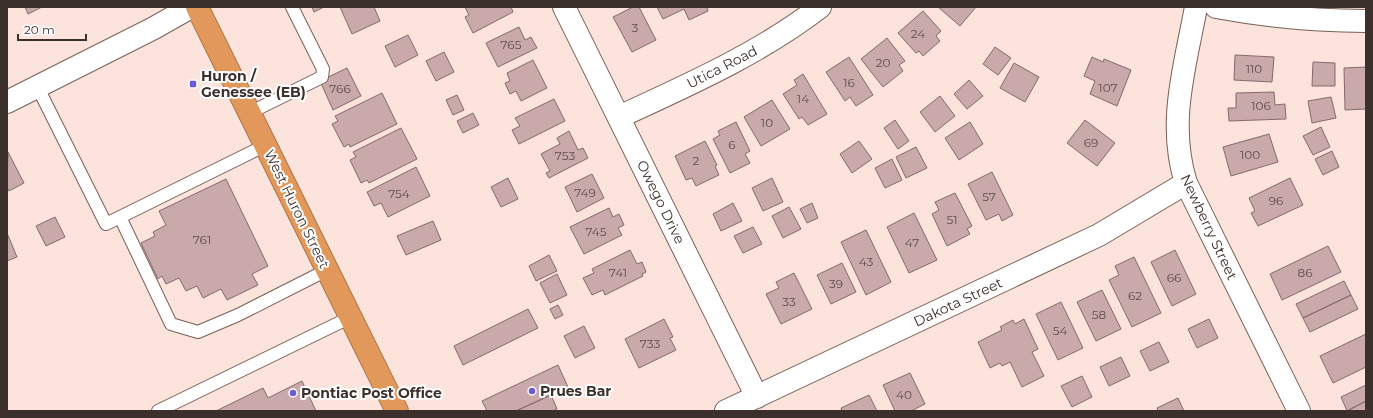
<svg xmlns="http://www.w3.org/2000/svg" width="1373" height="418" font-family="Montserrat,sans-serif">
  <style>
    .building { fill: #c9a9aa; stroke: #86696b }
    .lines { fill: none; stroke-linecap: round; stroke-linejoin: round }
    .lane-casing { stroke: #7a5f57; stroke-width: 14 }
    .street-casing { stroke: #7a5f57; stroke-width: 24 }
    .highway-casing { stroke: #a8744a; stroke-width: 24 }
    .lane { stroke: #fff; stroke-width: 12 }
    .street { stroke: #fff; stroke-width: 22 }
    .highway { stroke: #e2985a; stroke-width: 22 }
    .poi-dot { fill: #6b5cd6; stroke: #fff; stroke-width: 1.5 }
    .labels { text-anchor: middle; stroke-width: 4; stroke-linejoin: round; paint-order: stroke }
    .number-label { font-size: 12px; fill: #5f4e4c }
    .street-label { font-size: 14px; fill: #3c302c; stroke: #fff }
    .poi-label { font-size: 14px; font-weight: bold; fill: #3c302c; stroke: #fff; text-anchor: start }
  </style>
  <rect width="100%" height="100%" fill="#fce3db"/>
  <path class="building" d="M25 7H42L28 14Z
    M312 7H324L314 12Z
    M340 7H374L380 21 352 34Z
    M465 7H511L513 12 473 33 465 17 469 15Z
    M633 7H639L656 40 632 52 613 17Z
    M657 7H707L708 11 689 20 684 9 663 19Z
    M938 7H976L960 26Z
    M923 11 941 31 936 36 940 41 923 56 919 51 916 53 898 33Z
    M519 27 525 40 531 37 537 48 498 67 486 43Z
    M408 35 418 55 395 67 385 46Z
    M887 38 905 61 899 65 903 71 883 87 861 59Z
    M995 47 1011 58 998 75 983 64Z
    M444 52 454 72 436 81 426 61Z
    M1235 55 1274 57 1272 82 1234 80Z
    M849 57 873 95 856 106 850 97 845 101 826 72Z
    M1092 57 1103 62 1104 59 1131 70 1117 106 1090 94 1095 81 1084 76Z
    M533 60 547 88 521 101 516 91 510 94 505 83 510 81 507 73Z
    M1313 62 1335 63V86H1312Z
    M1014 63 1039 77 1025 102 1000 88Z
    M1366 67V109L1345 110 1344 68Z
    M347 68 361 96 333 110 320 81Z
    M803 74 827 114 808 125 802 117 799 119 783 94 797 85 794 80Z
    M969 80 983 96 967 109 954 94Z
    M1274 92 1275 105 1285 104 1286 119 1229 121 1228 108H1236V93Z
    M382 93 397 124 350 147 349 144 344 147 332 124 338 121 335 116Z
    M457 95 464 110 453 115 446 100Z
    M940 96 955 116 935 132 920 112Z
    M1331 97 1336 118 1312 123 1308 101Z
    M554 99 565 121 519 144 512 130 520 126 515 118Z
    M772 100 790 129 761 146 744 117Z
    M473 113 479 125 463 133 457 121Z
    M895 120 909 141 898 149 884 128Z
    M1085 120 1115 143 1097 166 1067 143Z
    M736 122 750 151 745 154 750 163 730 173 713 139 720 135 718 131Z
    M970 122 983 144 959 160 945 138Z
    M1321 127 1330 147 1313 155 1303 136Z
    M401 128 417 159 369 183 367 180 361 183 350 160 356 157 353 152Z
    M569 131 578 150 583 148 588 158 549 178 546 173 550 171 541 154 560 144 557 138Z
    M1269 134 1278 162 1231 176 1223 147Z
    M705 141 717 165 715 166 719 175 696 186 692 178 686 180 675 156Z
    M859 141 872 159 852 173 840 154Z
    M916 147 927 168 906 178 896 157Z
    M1332 151 1339 167 1323 175 1315 159Z
    M8 152 24 183 9 191 7 187Z
    M892 159 902 180 885 188 875 168Z
    M416 167 430 196 388 217 381 203 374 206 367 192Z
    M992 172 1013 215 1002 221 999 214 986 220 968 184Z
    M592 174 604 198 577 212 565 187Z
    M508 178 518 199 501 207 491 187Z
    M772 178 783 202 763 211 752 188Z
    M1290 178 1303 205 1258 226 1251 213 1255 211 1249 198Z
    M226 179 268 266 252 274 258 285 227 300 221 289 203 298 197 286 186 291 179 278 166 284 162 276 158 279 141 243 155 236 153 232 166 225 159 211Z
    M955 193 972 226 967 229 970 234 947 246 932 214 939 210 935 202Z
    M733 203 742 221 721 231 713 214Z
    M812 203 818 218 807 223 800 209Z
    M789 207 801 229 783 238 772 216Z
    M609 208 613 217 619 214 624 225 618 228 622 235 584 254 570 227Z
    M914 213 937 260 909 273 887 227Z
    M55 217 65 237 46 246 36 226Z
    M433 221 441 240 406 255 397 236Z
    M753 227 762 244 743 253 734 236Z
    M866 230 891 282 866 295 841 242Z
    M7 233 17 257 7 261Z
    M1328 246 1341 272 1282 300 1270 274Z
    M630 250 637 264 642 262 646 272 642 274 643 276 605 295 603 290 592 295 583 278 594 273 592 269Z
    M1175 250 1196 294 1172 306 1151 262Z
    M549 255 557 271 536 281 529 266Z
    M1134 257 1161 313 1132 327 1109 280 1119 275 1115 266Z
    M842 263 856 292 831 304 817 275Z
    M794 273 812 309 781 324 766 294 779 288 776 282Z
    M557 274 567 295 550 303 540 283Z
    M1344 281 1351 295 1303 318 1296 304Z
    M1102 290 1121 329 1096 341 1077 302Z
    M1351 295 1358 309 1310 332 1303 318Z
    M1061 302 1083 348 1058 360 1036 314Z
    M558 305 563 315 555 319 550 309Z
    M528 309 538 328 463 365 454 346Z
    M664 319 673 337 670 338 676 350 639 368 625 339Z
    M1024 319 1038 349 1032 352 1044 376 1022 387 1010 362 1002 366 1000 363 990 368 978 342 1002 330 1000 327 1013 320 1015 324Z
    M1209 319 1218 338 1197 348 1188 329Z
    M584 326 595 348 575 358 564 336Z
    M1366 334V367L1333 383 1320 356Z
    M1159 342 1169 362 1150 371 1140 351Z
    M1121 357 1130 376 1109 386 1100 367Z
    M558 365 568 387 516 411H487L482 401Z
    M910 373 925 404 911 411H895L883 385Z
    M1082 376 1092 397 1072 407 1061 386Z
    M302 381 316 411H216L263 388 268 398Z
    M1366 385V401L1347 411 1341 397Z
    M551 395 557 409 553 411H516Z
    M869 395 877 411H842L841 408Z
    M1178 398 1184 411H1158L1157 408Z
    M1366 401V411H1347Z"/>
  <g class="lines">
    <g class="lane-casing">
      <path id="lane" d="M37 86 106 224 266 145
        M249 113 322 77 323 69 292 7
        M120 217 171 324 198 332 238 315 327 270
        M158 411 351 317"/>
    </g>
    <g class="street-casing">
      <path id="street" d="M564 7 757 397
        M1196 7C1185 67 1167 123 1186 183L1299 411
        M1216 7C1265 16 1316 21 1366 21
        M7 102 154 28 191 7
        M619 117C688 85 759 54 820 7
        M726 411 1099 235 1186 183"/>
    </g>
    <g class="highway-casing">
      <path id="highway" d="M197 7 397 411"/>
    </g>
    <use href="#lane" class="lane"/>
    <use href="#street" class="street"/>
    <use href="#highway" class="highway"/>
  </g>
  <g class="poi-dot">
    <rect x="189" y="80" width="8" height="8" rx="2"/>
    <circle cx="532" cy="391" r="4"/>
    <circle cx="293" cy="393" r="4"/>
  </g>
  <g class="labels">
    <g class="number-label">
      <text x="635" y="32">3</text>
      <text x="918" y="38">24</text>
      <text x="511" y="49">765</text>
      <text x="883" y="67">20</text>
      <text x="1254" y="73">110</text>
      <text x="849" y="87">16</text>
      <text x="1108" y="92">107</text>
      <text x="340" y="93">766</text>
      <text x="803" y="103">14</text>
      <text x="1261" y="110">106</text>
      <text x="767" y="127">10</text>
      <text x="1091" y="147">69</text>
      <text x="732" y="149">6</text>
      <text x="1250" y="159">100</text>
      <text x="565" y="160">753</text>
      <text x="696" y="165">2</text>
      <text x="585" y="197">749</text>
      <text x="399" y="198">754</text>
      <text x="989" y="201">57</text>
      <text x="1276" y="205">96</text>
      <text x="952" y="224">51</text>
      <text x="596" y="236">745</text>
      <text x="202" y="244">761</text>
      <text x="912" y="247">47</text>
      <text x="866" y="266">43</text>
      <text x="618" y="277">741</text>
      <text x="1305" y="277">86</text>
      <text x="1174" y="282">66</text>
      <text x="836" y="288">39</text>
      <text x="1135" y="300">62</text>
      <text x="789" y="306">33</text>
      <text x="1099" y="319">58</text>
      <text x="1060" y="335">54</text>
      <text x="650" y="348">733</text>
      <text x="904" y="399">40</text>
    </g>
    <g class="street-label">
      <text transform="translate(722 67) rotate(-27)" y="5">Utica Road</text>
      <text transform="translate(661 202) rotate(64)" y="5">Owego Drive</text>
      <text transform="translate(297 209) rotate(64)" y="5">West Huron Street</text>
      <text transform="translate(1209 227) rotate(65)" y="5">Newberry Street</text>
      <text transform="translate(958 302) rotate(-25)" y="5">Dakota Street</text>
    </g>
    <g class="poi-label">
      <text x="201" y="81">Huron /<tspan x="201" dy="16">Genessee (EB)</tspan></text>
      <text x="540" y="396">Prues Bar</text>
      <text x="301" y="398">Pontiac Post Office</text>
    </g>
  </g>
  <rect width="1373" height="418" fill="none" stroke="#3c302c" stroke-width="16"/>
  <path d="M18 34v6h68v-6" fill="none" stroke="#3c302c" stroke-width="2"/>
  <text x="24" y="34" font-size="12" fill="#3c302c" stroke="#ffffff" stroke-width="3" paint-order="stroke">20 m</text>
</svg>
